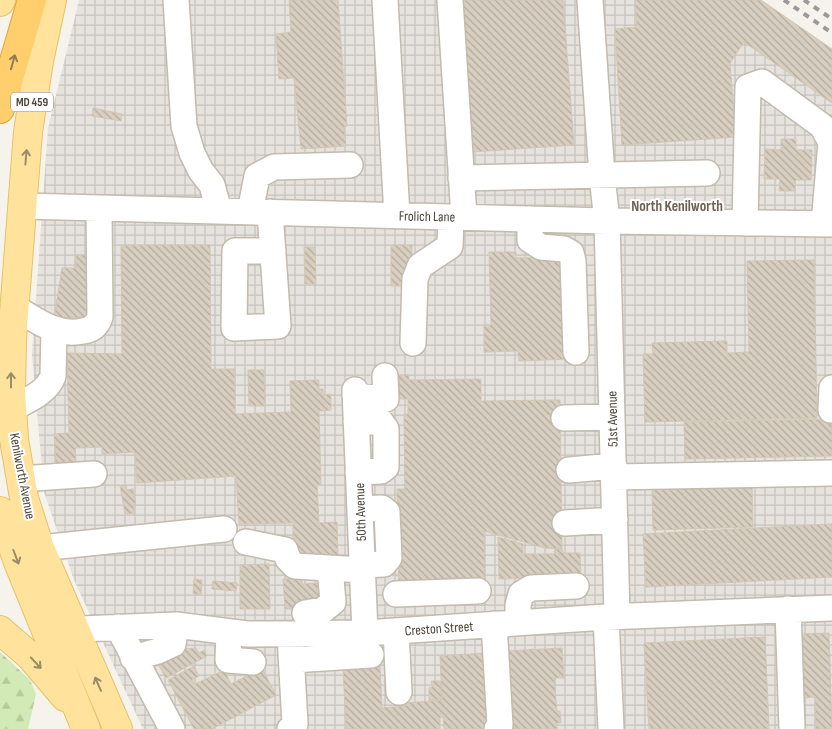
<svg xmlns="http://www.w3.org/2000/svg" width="832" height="729" font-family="'Sofia Sans Condensed',sans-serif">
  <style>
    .industrial { fill: url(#industrial-grid) }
    .forest { fill: url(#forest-firs) }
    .building { fill: url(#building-back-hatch); stroke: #d3c7b4 }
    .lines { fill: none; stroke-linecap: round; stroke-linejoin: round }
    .minor-casing { stroke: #c2bbae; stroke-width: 28 }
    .major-casing { stroke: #e6c16a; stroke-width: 30 }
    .highway-casing { stroke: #e0a43c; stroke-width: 30 }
    .minor { stroke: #fff; stroke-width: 25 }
    .major { stroke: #ffe39c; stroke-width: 28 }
    .highway { stroke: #ffcf6e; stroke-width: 28 }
    .rail { stroke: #9a9a9a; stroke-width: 4; stroke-dasharray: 6 6; stroke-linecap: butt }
    .oneway { stroke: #937c4e }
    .oneway2 { stroke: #9c8c66 }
    .labels { text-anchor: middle; stroke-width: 4; stroke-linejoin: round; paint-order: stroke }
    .shield { fill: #fff; stroke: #817c74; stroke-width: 1 }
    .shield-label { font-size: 12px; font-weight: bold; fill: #4b4439 }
    .street-label { font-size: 14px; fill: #4b4439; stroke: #fff }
    .neighbourhood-label { font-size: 15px; font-weight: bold; fill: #6e6250; stroke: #fff }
  </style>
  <defs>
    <pattern id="industrial-grid" width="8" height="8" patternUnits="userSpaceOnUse" patternTransform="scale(1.25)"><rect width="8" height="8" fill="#e6e2dd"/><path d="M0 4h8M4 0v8" fill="none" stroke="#c7c3be"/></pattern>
    <pattern id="forest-firs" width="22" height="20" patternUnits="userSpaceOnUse" patternTransform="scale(1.25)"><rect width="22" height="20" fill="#d2eab5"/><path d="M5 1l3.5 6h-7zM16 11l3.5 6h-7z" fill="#b6ca9c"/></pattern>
    <pattern id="building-back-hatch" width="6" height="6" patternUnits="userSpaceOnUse" patternTransform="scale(1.25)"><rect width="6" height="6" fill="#d8cfc1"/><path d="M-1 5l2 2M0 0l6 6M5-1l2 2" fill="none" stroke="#b1aa9e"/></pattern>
  </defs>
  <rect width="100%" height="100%" fill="#f6f3ec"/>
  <path class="industrial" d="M79 0H757L832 51V729H143L74 580 44 492 32 354 48 128Z"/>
  <path class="forest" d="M0 652 30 680 36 694 28 729H0Z"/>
  <path class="building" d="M289 0H338L347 126 344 127 346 146 301 149 294 78 279 79 276 34 291 32Z
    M461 0H563L574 145 472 152Z
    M635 0H761L832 49V103L744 42 730 63 736 137 622 145 615 29 637 27Z
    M93 108 122 114 121 121 92 116Z
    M781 139H796V150H812L811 180H795V191H779L780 179H764L765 149 781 150Z
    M121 245H210L211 369H235V414L291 412 290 381 319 380V389H323V395L331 394V410L319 411 321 485 317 484 319 523 337 522 338 559 293 560V523L239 524 236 476 137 483 135 452 102 454V447L75 448 76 463 56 465 54 434 69 433 67 353 122 354Z
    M391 245H412V286H391Z
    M304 247H315L316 284H305Z
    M489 252H516V258L568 257 570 359 519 361 518 351 484 352V325H491Z
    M76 255H88V318H54L62 268H76Z
    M814 260 817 418 645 422 643 354H653L652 343 727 341V353L749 352 747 261Z
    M248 370H264L265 406H249Z
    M392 375H409V380L481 379V401L560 400 562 549 545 548 484 531 485 586 399 588 397 489H405L404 414H408V399H392Z
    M832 419V456L685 459 684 422Z
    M126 485 127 490 133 489 136 505H133L135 513 125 514 120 486Z
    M752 485 753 527 653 530 652 487Z
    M832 524V577L646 587 643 534Z
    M498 537 523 544V554H555V549H562L563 553H580L581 577 499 579Z
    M269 564 270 609H240V565Z
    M194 579 202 580 201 595 193 594Z
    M283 579H302V584L324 583 325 601 303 609H285Z
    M213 581 237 583 236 591 212 589Z
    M829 633 832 729H816L815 697 804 698 802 634Z
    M765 637 769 729H649L644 643Z
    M196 648 199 653 204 650 207 656 166 678 157 662 181 649Z
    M562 648 564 678H554L557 711H560L561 723H557V729H512L506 651Z
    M486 653 490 712H486L487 729H444L443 717 440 718V729H346L343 668 380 666 382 708 406 706V703L442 700 440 656Z
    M194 666 199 676 192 680 195 684 224 670 231 684 262 668 276 695 212 729H194L168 680Z
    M431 681H441L442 700H429V688L432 687Z"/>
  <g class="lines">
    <g class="minor-casing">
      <path id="minor" d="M176 0 184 126 192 153 201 171 212 185 219 211
        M385 0 397 216
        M450 0 464 217
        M590 0 602 176 607 221 617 616
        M461 178 707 173
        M22 206 607 221 832 224
        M250 212 257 176 274 167 350 165
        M270 212 278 326 234 328 235 251H273
        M530 219V240L541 247 564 249 571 253 573 261 576 352
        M745 223 748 87 762 82 822 126 831 142 824 224
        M14 307C35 319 56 337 83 331 91 330 97 326 100 317L99 208
        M413 343 415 279 420 266 450 246 451 217
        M355 390 365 633
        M355 396 386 399 385 376
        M12 409C27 400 47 393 53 376L54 330
        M831 410 832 388
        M564 418 612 417
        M356 421 381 422 386 429V467L381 471 358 472
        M569 470 614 466
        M614 477 832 473
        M20 479 94 474
        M360 509 382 508 387 512 389 558 384 564 362 565
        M565 523 615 520
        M246 542 285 550 288 559 295 566 362 570
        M40 548 224 529
        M396 594 478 591
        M788 609 792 729
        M305 613 323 610 333 602 330 568
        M606 617 611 729
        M518 623V605L521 594 531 588 576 586
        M494 624 500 725 497 729
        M118 627 172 729
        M57 630 176 625 247 634 365 633 606 617 832 608
        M396 631 399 692
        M229 632 228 660 253 662
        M133 658 158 651 173 644 176 625
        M292 660 371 655
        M290 729 295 724 290 635"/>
    </g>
    <g class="major-casing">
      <path id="major" d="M52 0 39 61 28 132 12 339 11 392 14 439 24 498 40 548 118 729
        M0 2 1 0
        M0 511 18 562 86 729
        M0 630 30 656 65 697"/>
    </g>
    <g class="highway-casing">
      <path id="highway" d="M0 109 32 0"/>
    </g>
    <use href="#minor" class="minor"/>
    <use href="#major" class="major"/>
    <use href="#highway" class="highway"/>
    <path class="rail" d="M784 0 832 33
      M804 0 832 19"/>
  </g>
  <defs><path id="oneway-shaft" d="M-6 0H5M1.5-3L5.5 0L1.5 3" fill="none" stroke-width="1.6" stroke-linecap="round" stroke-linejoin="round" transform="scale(1.25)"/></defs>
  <use class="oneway" href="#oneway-shaft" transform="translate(13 62) rotate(-74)"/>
  <g class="oneway2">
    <use href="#oneway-shaft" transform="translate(26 157) rotate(-85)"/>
    <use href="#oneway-shaft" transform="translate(11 380) rotate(-90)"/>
    <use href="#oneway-shaft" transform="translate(16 557) rotate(69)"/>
    <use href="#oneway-shaft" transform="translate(36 663) rotate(47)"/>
    <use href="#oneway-shaft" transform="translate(98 684) rotate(-114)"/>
  </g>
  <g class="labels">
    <rect class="shield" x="11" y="92.5" width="42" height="19" rx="4"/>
    <g class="shield-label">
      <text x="32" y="106">MD 459</text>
    </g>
    <g class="street-label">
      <text transform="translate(427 216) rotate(1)" y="5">Frolich Lane</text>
      <text transform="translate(612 419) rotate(-91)" y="5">51st Avenue</text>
      <text transform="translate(23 476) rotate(79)" y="5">Kenilworth Avenue</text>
      <text transform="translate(360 512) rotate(-92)" y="5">50th Avenue</text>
      <text transform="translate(439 628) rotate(-4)" y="5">Creston Street</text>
    </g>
    <g class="neighbourhood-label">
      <text x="677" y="211">North Kenilworth</text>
    </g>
  </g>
</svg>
